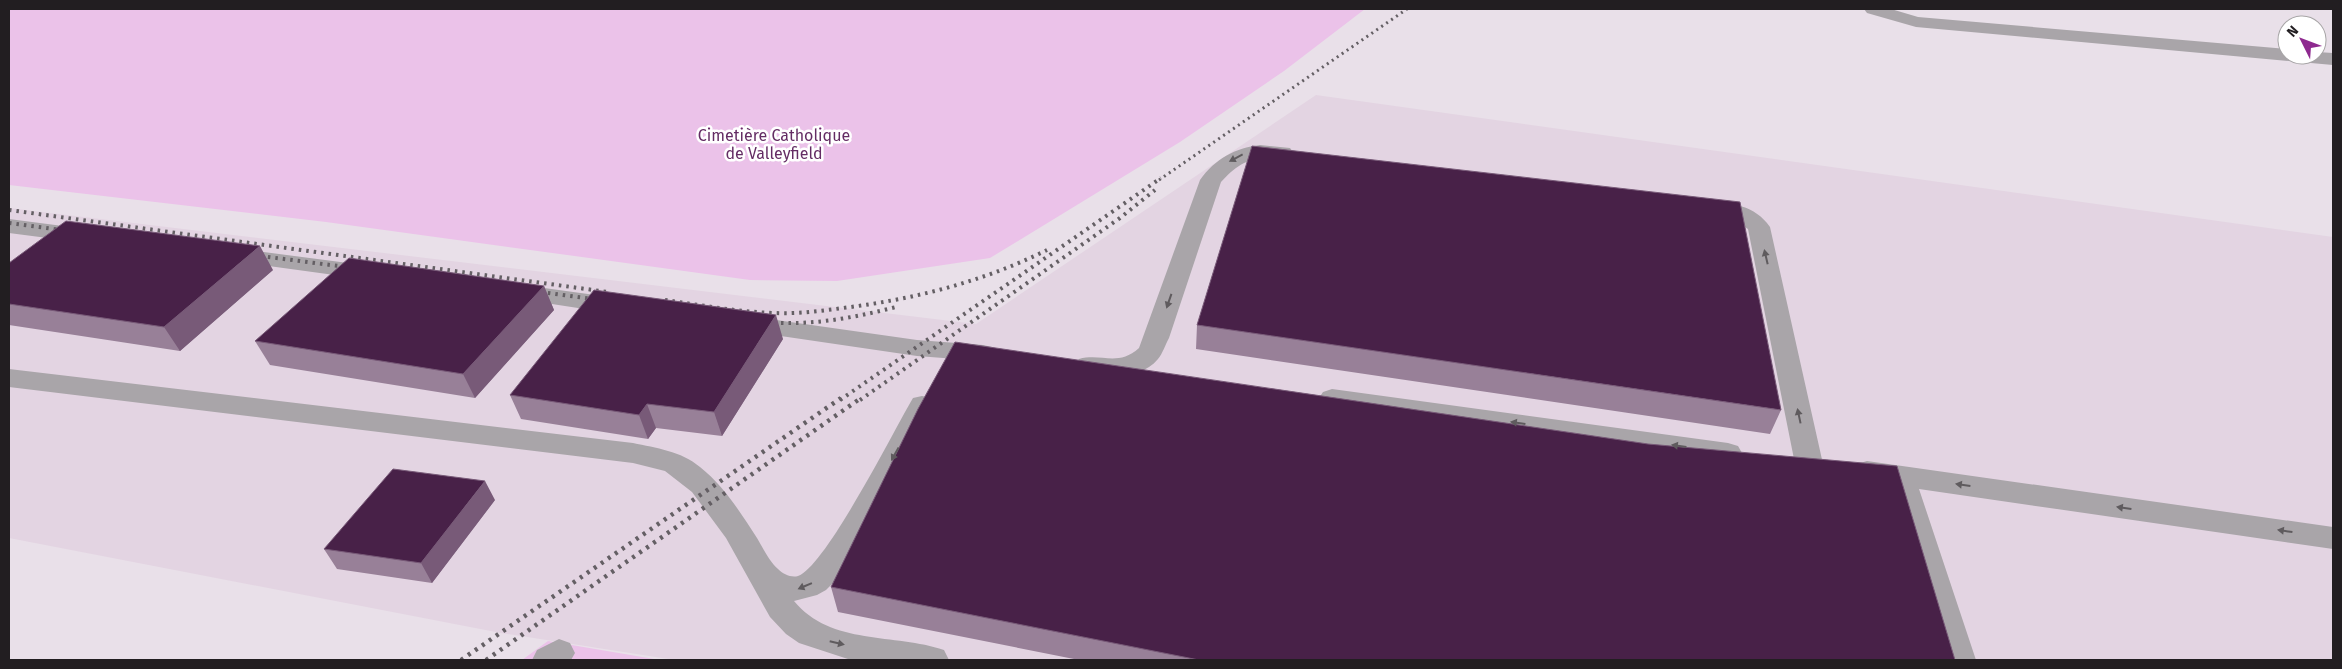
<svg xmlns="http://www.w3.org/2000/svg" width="2342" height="669" font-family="'Fira Sans',sans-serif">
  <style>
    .built { fill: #e3d4e2 }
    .green { fill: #ebc2e9 }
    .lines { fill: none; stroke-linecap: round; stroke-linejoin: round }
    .minor { fill: #a9a5a9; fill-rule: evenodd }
    .rail-far2 { stroke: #645f64; stroke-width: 3; stroke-dasharray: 2 4; stroke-linecap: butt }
    .rail-far1 { stroke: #645f64; stroke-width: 4; stroke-dasharray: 2.5 5; stroke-linecap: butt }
    .rail { stroke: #645f64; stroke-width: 4.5; stroke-dasharray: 3 5.5; stroke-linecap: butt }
    .wall { fill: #988098 }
    .shaded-wall { fill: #785a78 }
    .building { fill: #482148; stroke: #785a78 }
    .oneway { fill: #5f5b5e }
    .labels { text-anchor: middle; stroke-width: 5; stroke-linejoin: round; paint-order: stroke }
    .park-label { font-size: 16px; fill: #642c64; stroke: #fff }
  </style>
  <rect width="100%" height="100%" fill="#e9e0e9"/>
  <path class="built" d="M1316 95 2333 237V660H675L501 633 9 538V208L976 324Z"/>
  <path class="green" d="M9 9H1365L1284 71 1180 142 990 258 837 281 750 280 326 222 9 185Z
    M548 641 660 660H522Z"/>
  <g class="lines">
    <path class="minor" d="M1864 9H1891L1918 17 2287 49V55H2317V52L2333 53V65L1916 27 1867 13Z
      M1260 145 1290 148 1293 152 1290 156C1282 159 1275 157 1266 158 1246 158 1234 168 1221 182L1169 338C1165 345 1163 353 1158 359 1140 381 1103 378 1079 371L1075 365 1079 359C1102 353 1118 367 1139 348L1200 180C1215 159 1235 148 1260 145Z
      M1707 200C1731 203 1755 205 1770 227L1823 464 1819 471 1809 474 1799 471 1795 464 1748 229 1729 216 1699 212 1696 207 1699 202Z
      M9 219 86 229 94 231 97 236 94 241 86 243 9 233Z
      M233 248 371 266 379 268 383 273 379 278 371 280 225 260 221 255 225 250Z
      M515 284 617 298 626 300 629 306 626 312 617 314 506 297 503 292 506 287Z
      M748 316 917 340 983 345 992 347 996 353 992 359 983 361 917 356 739 330 736 324 739 318Z
      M9 369 633 443C656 448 681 451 700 467 724 486 740 512 757 538 763 548 769 561 778 569 783 574 791 578 798 576 826 566 894 430 913 398L922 396 931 398 935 405 842 574 826 590 817 595 794 601C831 646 895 633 944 650L949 660H851L799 643 786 634 770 617 726 538 692 492 665 471 633 463 9 387Z
      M1332 389 1728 443 1738 446 1742 453 1738 460 1728 463 1323 404 1319 398 1323 392Z
      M1867 461 2333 527V549L1919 489 1976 660H1944L1889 485 1857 478 1853 471 1857 464Z
      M559 639 570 643 575 653 571 660H532L537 650Z"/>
    <path class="rail-far2" d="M1159 180 1407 9"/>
    <path class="rail-far1" d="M9 210 608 292
      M9 223 69 231
      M253 255 354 268
      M533 291 600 300
      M665 300C701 305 738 312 775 313 798 314 820 311 843 308 915 299 982 282 1047 250
      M766 322C811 326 853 318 896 307
      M840 400 1161 178
      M860 400 1120 218 1155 190"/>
    <path class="rail" d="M461 660 841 398
      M486 660 861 398"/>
  </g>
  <path class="wall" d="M9 263 273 270 180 351 9 325Z
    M544 286 554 310 475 398 270 365 255 341Z
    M1197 325 1781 410 1770 434 1196 349Z
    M783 339 722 436 656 428 648 439 521 419 510 395Z
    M495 500 432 583 337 569 324 549Z
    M831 587 1955 660H1079L838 612Z"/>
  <path class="shaded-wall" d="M260 246 273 270 180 351 164 327Z
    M544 286 554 310 475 398 463 374Z
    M776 315 783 339 722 436 714 412Z
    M647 404 656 428 648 439 639 415Z
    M485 481 495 500 432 583 421 563Z"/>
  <path class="building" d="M1252 146 1740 202 1781 410 1197 325Z
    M66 221 260 246 164 327 9 304V263Z
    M349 258 544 286 463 374 255 341Z
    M594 290 776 315 714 412 647 404 639 415 510 395Z
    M955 342 1648 444 1897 466 1955 660H1199L831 587 918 409Z
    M393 469 485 481 421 563 324 549Z"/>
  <defs><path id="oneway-solid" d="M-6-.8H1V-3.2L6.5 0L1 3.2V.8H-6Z" transform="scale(1.25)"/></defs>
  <g class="oneway">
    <use href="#oneway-solid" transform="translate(1236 158) rotate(152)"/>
    <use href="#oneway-solid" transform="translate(1766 257) rotate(-103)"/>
    <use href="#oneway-solid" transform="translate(1169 301) rotate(109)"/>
    <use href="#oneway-solid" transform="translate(1799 416) rotate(-102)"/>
    <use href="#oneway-solid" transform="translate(1518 423) rotate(-172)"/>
    <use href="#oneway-solid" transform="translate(1679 446) rotate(-172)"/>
    <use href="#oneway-solid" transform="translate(895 454) rotate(119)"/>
    <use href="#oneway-solid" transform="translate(1963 485) rotate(-172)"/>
    <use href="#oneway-solid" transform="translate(2124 508) rotate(-172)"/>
    <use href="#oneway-solid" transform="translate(2285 531) rotate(-172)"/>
    <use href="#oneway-solid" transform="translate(805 586) rotate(157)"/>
    <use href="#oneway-solid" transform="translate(837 643) rotate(13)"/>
  </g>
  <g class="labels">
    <g class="park-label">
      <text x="774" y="141">Cimetière Catholique<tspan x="774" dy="18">de Valleyfield</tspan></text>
    </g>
  </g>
  <rect width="2342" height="669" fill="none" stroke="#221e21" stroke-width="20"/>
  <g transform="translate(2302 40) rotate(312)"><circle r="24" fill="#ffffff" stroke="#a7a5a6"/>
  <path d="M0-4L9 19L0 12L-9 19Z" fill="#8e298f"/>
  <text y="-8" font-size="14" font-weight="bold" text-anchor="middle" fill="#221e21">N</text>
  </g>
</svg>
